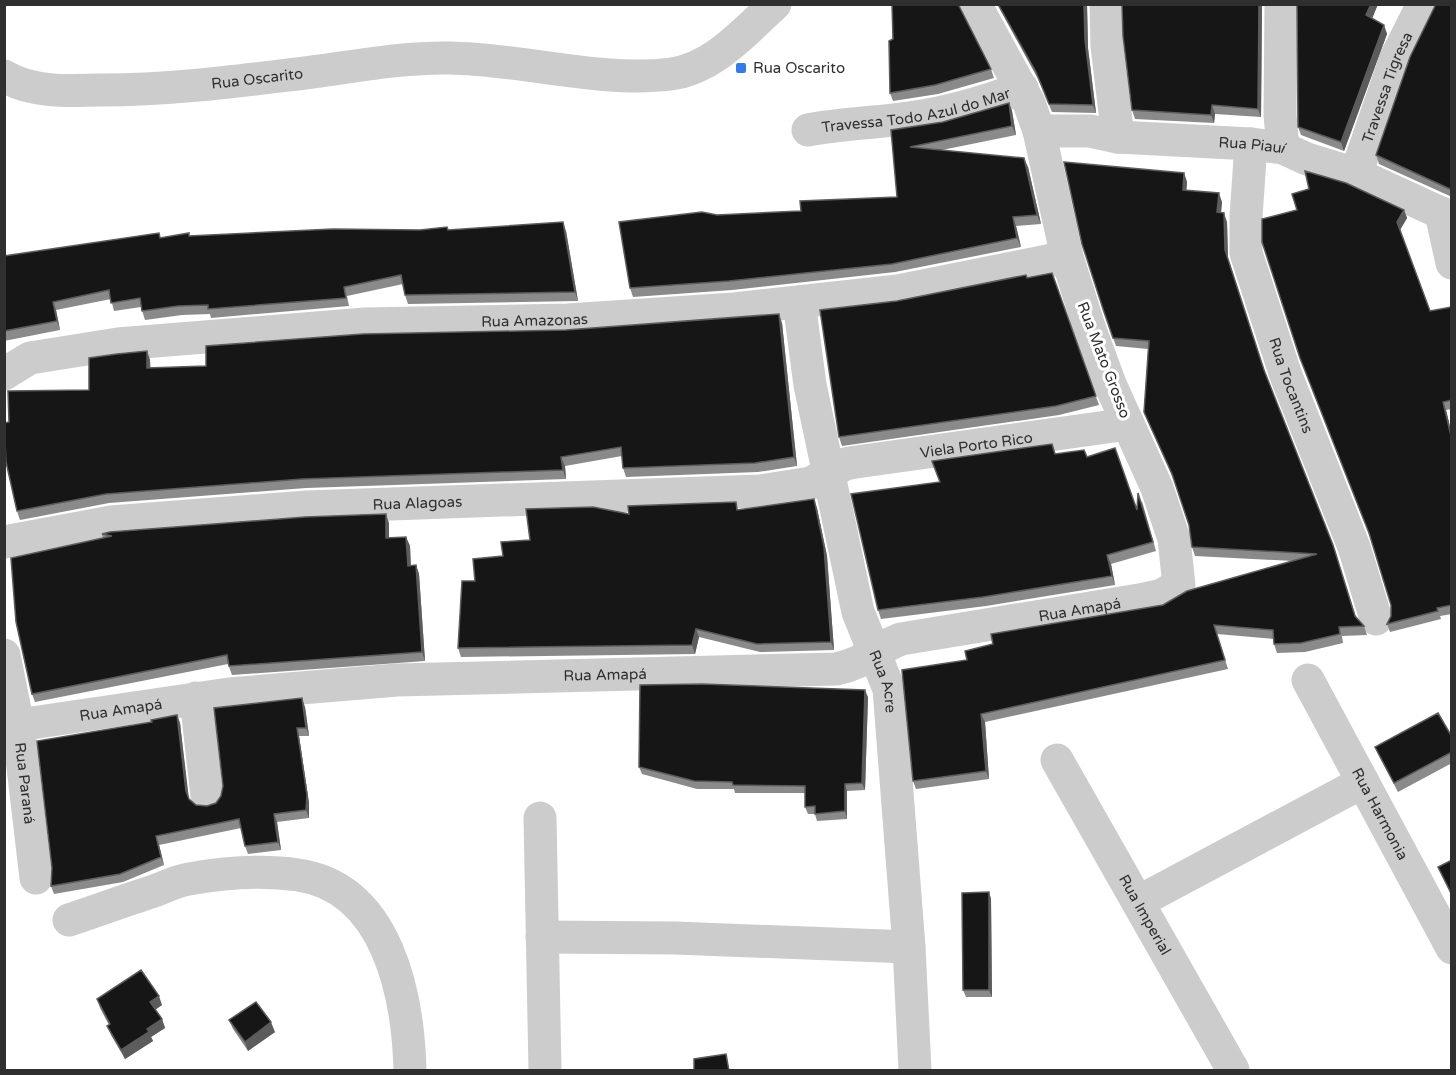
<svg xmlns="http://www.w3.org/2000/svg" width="1456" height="1075" font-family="'Varela Round',sans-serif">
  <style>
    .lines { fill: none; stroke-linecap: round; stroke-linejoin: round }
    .minor { stroke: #ccc; stroke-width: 33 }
    .wall { fill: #8a8a8a }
    .shaded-wall { fill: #5c5c5c }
    .building { fill: #161616; stroke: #5c5c5c; stroke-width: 1.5 }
    .poi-dot { fill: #317ce6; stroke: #fff; stroke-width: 2 }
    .labels { text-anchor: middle; stroke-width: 6; stroke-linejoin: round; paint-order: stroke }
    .poi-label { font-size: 15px; fill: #2f2f2f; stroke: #fff; text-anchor: start }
    .street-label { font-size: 15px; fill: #2f2f2f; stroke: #fff }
  </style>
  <rect width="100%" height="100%" fill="#fff"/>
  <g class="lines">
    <g class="minor">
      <path d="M1106 4 1107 46 1118 137"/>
      <path d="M1281 4 1280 115 1283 148"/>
      <path id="s1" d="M4 76C31 93 71 91 102 90 170 90 238 81 305 73 353 67 401 57 450 58 522 59 600 83 671 74 714 68 744 32 775 4"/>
      <path id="s2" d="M808 130C844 123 879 123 915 117 952 112 987 101 1022 88"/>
      <path id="s3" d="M1039 131H1090L1118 137 1251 144 1283 148 1307 159 1356 174 1452 218"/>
      <path id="s4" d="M1251 144 1246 217V253L1285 373 1354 547 1376 619"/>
      <path id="s5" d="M1356 174 1396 58 1423 4"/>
      <path d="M1441 213 1452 263"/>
      <path id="s6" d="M799 302 810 385 858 612 889 689 909 947 915 1070"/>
      <path id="s7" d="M4 374 30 358 118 344 365 324 568 320 734 309 898 291 1067 257"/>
      <path id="s8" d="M4 542 111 522 307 507 760 491 811 483 845 464 856 462 1128 424"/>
      <path id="s9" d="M4 655 18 725 36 878"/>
      <path id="s10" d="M1308 680 1452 948"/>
      <path d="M196 698 207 796"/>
      <path id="s11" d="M18 725 229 694 397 680 836 669C865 663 875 649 901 639L1139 600 1162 595 1179 585 1174 539 1157 488 1110 384 1089 327 1067 257 1039 131 1029 103 975 4"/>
      <path id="s12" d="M1057 760 1233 1070"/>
      <path d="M540 818 545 1070"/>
      <path d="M1138 902 1363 782"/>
      <path d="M69 920C96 911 123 901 151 892 163 888 176 881 189 879 223 873 264 870 298 875 388 888 408 996 410 1070"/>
      <path d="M542 937 675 938 909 947"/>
    </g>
  </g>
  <path class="wall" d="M997 4H1087L1088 48 1096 113 1052 112 1039 81Z
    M1122 4H1262L1261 117 1215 114 1214 123 1135 119 1132 110Z
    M1297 4H1378L1372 18 1384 25 1387 34 1344 151 1301 135 1298 127Z
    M1452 4V197L1379 164 1376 155Z
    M893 39 991 69 994 78 938 94 893 101 890 93Z
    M1009 103 1012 111 1016 135 942 150 1028 167 1041 224 1016 226 1021 247 895 272 732 290 633 297 630 288 717 215 801 211 897 197 891 130 943 122Z
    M1184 173 1187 182 1186 190 1222 202 1221 213 1227 222 1228 258 1266 375 1333 545 1356 617 1364 626 1367 635 1342 636 1343 643 1305 652 1277 653 1274 644V639L1217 634 1228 669 985 722 989 779 916 789 913 781 967 660 1163 605 1293 561 1195 556 1192 547 1189 525 1174 480 1144 412 1148 349 1116 346 1104 312Z
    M1404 210 1407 218 1400 230 1430 311 1452 307V409L1446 410 1452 435V614L1440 616 1441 619 1390 632 1387 624 1391 616V605L1370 536 1300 358Z
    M448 230 566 231 578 301 408 304 405 295 403 284 347 296 349 306 211 318 210 314 182 315 145 320 141 307 114 311 111 299 56 310 60 330 4 341V256L161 238 190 236Z
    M1052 273 1099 405 1059 415 842 446 839 437 897 301Z
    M782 323 797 466 758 472 626 477 623 468 622 456 565 466 566 479 306 488 109 503 20 520 17 511 9 422 89 390 147 351 150 360V368L206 366 566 330Z
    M1056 454 1087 457 1137 510 1142 501 1156 551 1111 564 1115 585 986 606 881 619 878 610 940 482Z
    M736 502 738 510 817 508 827 556 834 650 760 652 699 637 695 654 461 657 458 648 475 581 503 556 530 540 629 514Z
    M389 523V538L406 537 410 546 411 566 416 565 419 574 425 661 232 675 228 664 35 702 32 694 103 538 102 534Z
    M868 697 865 790 847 791V819L817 821 815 814H808L805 807V793H735L734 789H697L642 774 639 767Z
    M305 707 309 736H299L309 803V818L277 822 281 850 248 854 245 846 241 828 159 845 164 865 123 882 54 894 51 886 152 722 177 715 180 723 188 797 189 799 196 805 207 806 216 803Z
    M1452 737V763L1398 792 1379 756 1375 747Z
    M1452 860V897L1438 867Z
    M989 892 991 899 992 997H966L963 990Z
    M97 999 162 1005 155 1010 162 1019 165 1028 151 1037 153 1041 125 1059 111 1035 107 1026 109 1025 100 1008Z
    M229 1020 275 1032 248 1051 233 1029Z"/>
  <path class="shaded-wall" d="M1084 4H1087L1088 48 1096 113 1093 105 1085 40Z
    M1259 4H1262L1261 117 1258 109Z
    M1371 4H1378L1370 24 1366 15Z
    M1384 25 1387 34 1344 151 1341 142Z
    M1009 103 1012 111 1016 135 1012 126Z
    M1212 105 1215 114 1214 123 1211 115Z
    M1024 158 1028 167 1041 224 1037 215Z
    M1184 173 1187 182 1186 199 1183 190Z
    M1219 193 1222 202 1220 221 1217 212Z
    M1404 210 1407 218 1400 230 1397 222Z
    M1224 213 1227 222 1228 258 1225 250Z
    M1013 217 1016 226 1021 247 1017 238Z
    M563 222 566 231 578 301 575 292Z
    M53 302 56 310 60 330 57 321Z
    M779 314 782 323 797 466 794 457Z
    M147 351 150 360 151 377 147 368Z
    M1443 402 1446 410 1452 435V440Z
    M561 457 565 466 566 479 563 470Z
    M814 499 817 508 827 556 834 650 831 642Z
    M386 514 389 523V547L386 538Z
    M406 537 410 546 411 574 408 566Z
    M1107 555 1111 564 1115 585 1112 576Z
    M416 565 419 574 425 661 422 652Z
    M696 629 699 637 695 654 692 645Z
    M865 690 868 697 865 790 862 783Z
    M302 698 305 707 309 736 306 728Z
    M981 714 985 722 989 779 986 771Z
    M177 715 180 723 189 799 186 791Z
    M297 728 299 736 309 803V818L306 810Z
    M845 784 847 791V819L845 811Z
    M274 814 277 822 281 850 278 842Z
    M156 836 159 845 164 865 161 857Z
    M989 892 991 899 992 997 989 990Z
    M159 996 162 1005 153 1011 150 1002Z
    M162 1019 165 1028 151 1037 153 1041 125 1059 121 1050 147 1029Z
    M271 1022 275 1032 248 1051 245 1042Z"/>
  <path class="building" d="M892 4H958L991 69 935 85 890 93 889 41 893 39Z
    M998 4H1084L1085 40 1093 105 1049 104 1036 72Z
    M1122 4H1259L1258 109 1212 105 1211 115 1132 110 1123 36Z
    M1297 4H1371L1366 15 1384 25 1341 142 1298 127Z
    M1436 4H1452V190L1376 155 1410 57Z
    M1009 103 1012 126 910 147 1024 158 1037 215 1013 217 1017 238 892 264 729 281 630 288 619 222 702 212 717 215 801 211 800 201 897 197 891 130 943 122Z
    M1064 162 1184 173 1183 190 1219 193 1217 212 1224 213 1225 250 1264 370 1333 545 1355 616 1364 626 1339 627 1340 634 1301 643 1274 644 1273 630 1214 625 1225 660 981 714 986 771 913 781 902 670 967 660 965 651 993 644 991 634 1163 605 1187 591 1317 554 1192 547 1189 525 1172 474 1144 412 1149 341 1113 338 1104 312 1082 244Z
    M1305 171 1346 183 1404 210 1397 222 1430 311 1452 307V400L1443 402 1452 440V605L1437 608 1438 611 1387 624 1391 616V605L1369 533 1300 358 1262 242V219L1297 210 1292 194 1309 189Z
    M563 222 575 292 405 295 401 275 344 287 346 298 208 309V305L178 306 142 311 140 298 111 303 109 290 53 302 57 321 4 331V256L159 233 160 238 189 233V236L333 229 420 230 447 227 448 230Z
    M1052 273 1096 396 1056 406 839 437 820 310 897 301 1026 275 1027 278Z
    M779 314 794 457 755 463 623 468 621 447 561 457 563 470 302 479 106 494 17 511 6 462 4 423 9 422 8 391 89 390V358L117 354 147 351V368L206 366V346L363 334 566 330Z
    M1052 444 1055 454 1084 450 1087 457 1115 448 1137 510 1138 493 1153 542 1107 555 1112 576 983 597 878 610 851 494 940 482 932 461Z
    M814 499 824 547 831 642 757 644 696 629 692 645 458 648 462 581H475L473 559 503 556 501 542 530 540 526 509 593 507 629 514 628 506 736 502 737 510Z
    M386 514V538L406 537 408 566 416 565 422 652 229 666 227 655 32 694 16 622 11 558 112 536 102 534 110 532 305 517Z
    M702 684 865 690 862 783 845 784V811L815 814V806L805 807V786L733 785 732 782 694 781 639 767 640 685Z
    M302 698 306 728H297L307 795 306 810 274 814 278 842 245 846 239 819 156 836 161 857 120 874 51 886 52 868 37 741 152 722 151 720 177 715 186 791 189 799 196 805 207 806 216 803 221 796 223 786 214 708Z
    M1438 713 1452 737V752L1394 783 1375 747Z
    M1452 860V895L1438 867Z
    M989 892V990H963L962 893Z
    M141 970 159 996 150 1002 162 1019 147 1029 149 1032 121 1050 107 1026 110 1024 97 999Z
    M256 1002 271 1022 245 1042 229 1020Z
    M726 1054 729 1071H694V1059Z"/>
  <rect class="poi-dot" x="735" y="62" width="12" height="12" rx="3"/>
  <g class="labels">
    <g class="poi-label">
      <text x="753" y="73">Rua Oscarito</text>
    </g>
    <g class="street-label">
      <text dy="5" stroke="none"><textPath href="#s1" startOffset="256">Rua Oscarito</textPath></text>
      <text dy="5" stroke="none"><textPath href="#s5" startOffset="92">Travessa Tigresa</textPath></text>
      <text dy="5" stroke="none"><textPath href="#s2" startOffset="110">Travessa Todo Azul do Mar</textPath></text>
      <text dy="5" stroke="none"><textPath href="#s3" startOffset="214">Rua Piauí</textPath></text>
      <text dy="5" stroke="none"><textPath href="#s7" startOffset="537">Rua Amazonas</textPath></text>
      <text transform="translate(1104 360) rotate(69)" y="5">Rua Mato Grosso</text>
      <text dy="5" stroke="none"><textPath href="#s4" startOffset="249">Rua Tocantins</textPath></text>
      <text dy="5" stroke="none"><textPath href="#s8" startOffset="982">Viela Porto Rico</textPath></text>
      <text dy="5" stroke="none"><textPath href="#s8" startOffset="416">Rua Alagoas</textPath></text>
      <text dy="5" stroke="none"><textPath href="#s11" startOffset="1074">Rua Amapá</textPath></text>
      <text dy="5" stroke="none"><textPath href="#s11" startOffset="590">Rua Amapá</textPath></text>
      <text dy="5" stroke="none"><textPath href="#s6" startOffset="390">Rua Acre</textPath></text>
      <text dy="5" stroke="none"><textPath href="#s11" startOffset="104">Rua Amapá</textPath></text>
      <text dy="5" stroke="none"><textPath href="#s9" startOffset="130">Rua Paraná</textPath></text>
      <text dy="5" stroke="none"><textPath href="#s10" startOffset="152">Rua Harmonia</textPath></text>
      <text dy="5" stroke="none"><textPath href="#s12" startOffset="178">Rua Imperial</textPath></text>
    </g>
  </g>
  <rect width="1456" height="1075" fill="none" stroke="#2f2f2f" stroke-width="12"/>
</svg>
